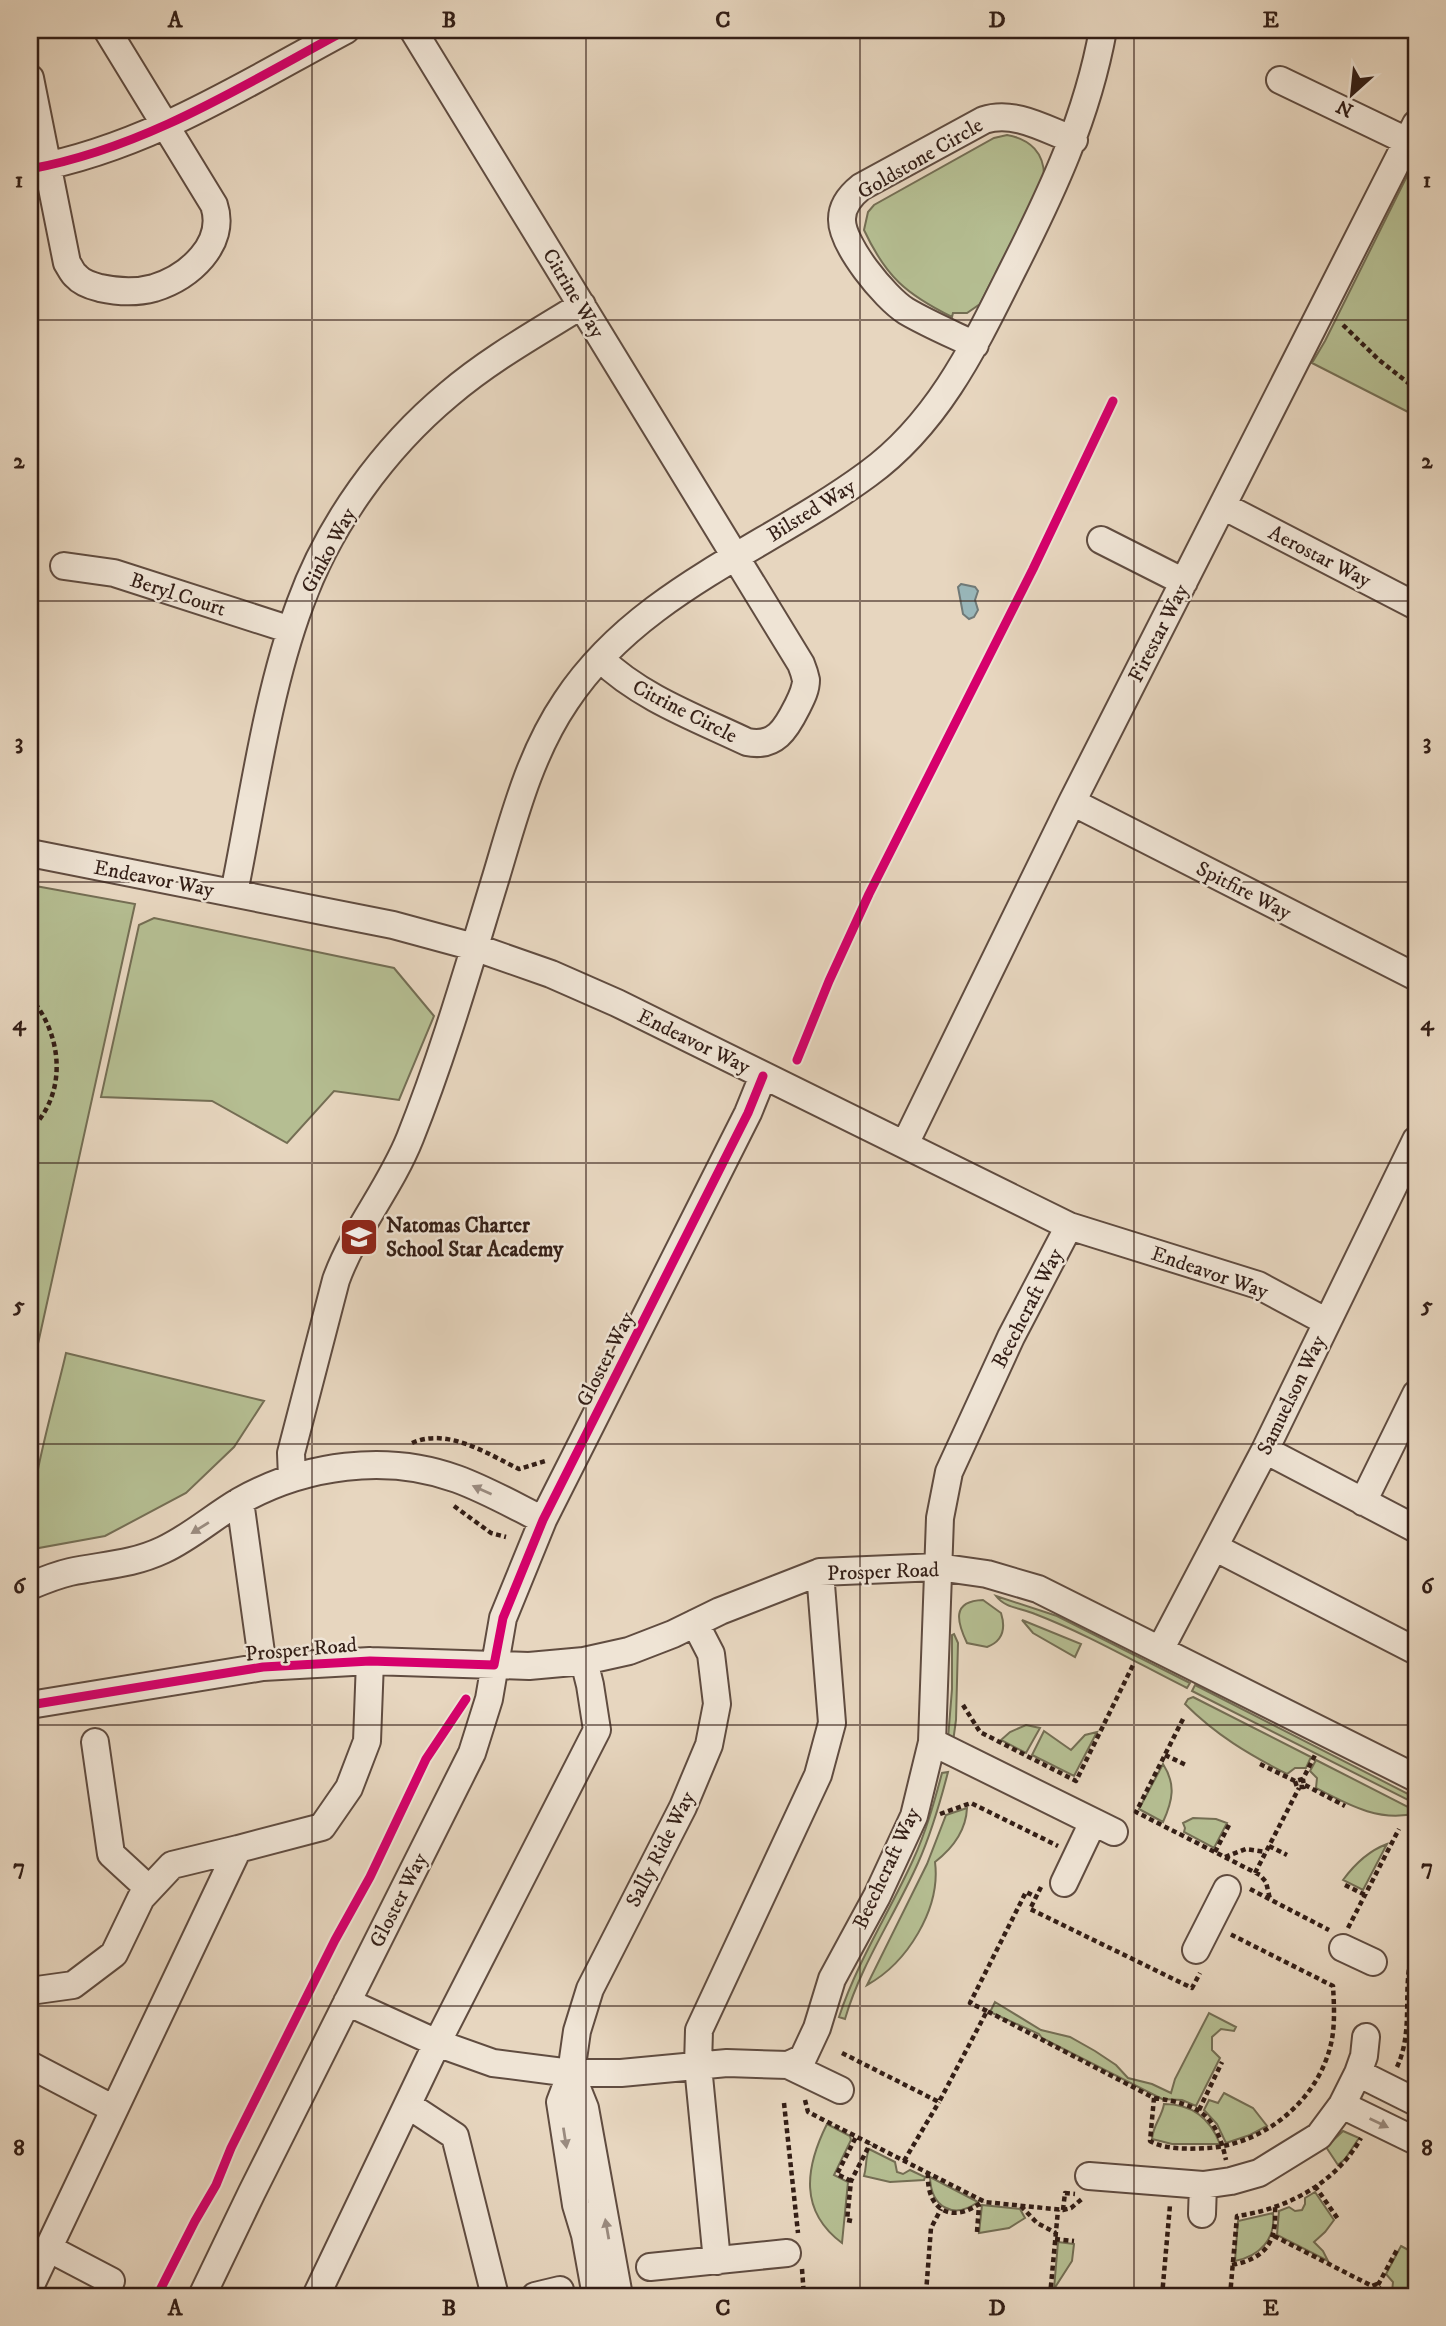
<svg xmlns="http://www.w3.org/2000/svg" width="1446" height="2326" font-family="'IM FELL DW Pica',serif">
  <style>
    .green { fill: #b5be92; stroke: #746e54; stroke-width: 2 }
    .water { fill: #99b7ba; stroke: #707a78; stroke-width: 2 }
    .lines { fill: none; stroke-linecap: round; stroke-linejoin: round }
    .minor-casing { stroke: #604c40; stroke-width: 30 }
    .path { stroke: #331e16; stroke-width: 4.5; stroke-dasharray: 5 3.5; stroke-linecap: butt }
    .minor { stroke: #efe4d5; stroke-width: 26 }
    .cycleway-casing { stroke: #efe4d5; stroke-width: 13 }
    .cycleway { stroke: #d6006c; stroke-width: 9 }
    .oneway { fill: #9a8b7f }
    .grid { fill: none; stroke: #331e16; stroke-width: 2; stroke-opacity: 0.55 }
    .labels { text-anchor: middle; stroke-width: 5; stroke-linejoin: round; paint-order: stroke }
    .street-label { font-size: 21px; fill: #331e16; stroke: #efe4d5 }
    .poi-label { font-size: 21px; font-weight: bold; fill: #331e16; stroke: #efe4d5; text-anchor: start }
    .neatline { fill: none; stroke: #331e16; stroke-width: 2.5 }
    .grid-label { font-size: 23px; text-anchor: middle; font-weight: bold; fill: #331e16 }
  </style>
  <rect width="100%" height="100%" fill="#e7d6bf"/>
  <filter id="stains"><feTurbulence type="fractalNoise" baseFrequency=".00286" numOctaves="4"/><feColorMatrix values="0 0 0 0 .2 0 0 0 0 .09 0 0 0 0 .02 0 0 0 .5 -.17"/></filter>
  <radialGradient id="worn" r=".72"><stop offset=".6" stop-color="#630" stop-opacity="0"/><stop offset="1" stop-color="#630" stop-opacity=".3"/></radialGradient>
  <path class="green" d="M1007 135C1030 139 1045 153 1044 178L980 304 967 313H953L952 317C906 294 886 277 864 230L868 212 874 205 994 138Z
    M1416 158V416L1312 363 1325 341Z
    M30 885 135 904 30 1380Z
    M154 918 394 968 434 1016 399 1100 334 1091 287 1143 212 1101 101 1097 139 925Z
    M66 1353 264 1401 234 1447 186 1493 105 1536 33 1549C20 1514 57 1395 66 1353Z
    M996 1596 1057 1616 1190 1683 1187 1688C1137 1663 1087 1634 1035 1614 1021 1608 1005 1608 996 1596Z
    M983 1600 1001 1613C1006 1629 1003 1641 987 1647L967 1643C957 1622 951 1601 983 1600Z
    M1022 1620 1081 1644 1075 1657 1033 1633Z
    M954 1634 958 1643 956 1720 953 1742 948 1739 952 1689V1635Z
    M1195 1685 1416 1798V1804L1192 1691Z
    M1193 1697 1311 1757 1306 1768H1295L1287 1774C1248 1754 1216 1735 1185 1704L1188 1699Z
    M1026 1725 1040 1728 1026 1753 1001 1740 1010 1732Z
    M1044 1731 1071 1750 1085 1735 1097 1732 1074 1776 1032 1755Z
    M1316 1760 1416 1811V1813C1380 1823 1347 1804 1316 1788L1317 1778 1310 1771Z
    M1163 1764C1176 1784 1173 1800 1163 1822L1139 1809Z
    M948 1772C940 1803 931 1834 918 1863 895 1915 861 1964 845 2019L839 2017C857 1962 889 1913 913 1860 926 1832 934 1803 942 1773Z
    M967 1808C966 1831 953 1848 935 1862 941 1909 907 1963 867 1985L927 1864 946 1815Z
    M1193 1818 1216 1819 1227 1823 1214 1848 1184 1832 1185 1828 1183 1823Z
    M1387 1844 1363 1890 1343 1880C1354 1865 1368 1851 1387 1844Z
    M995 2002 1041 2030 1070 2037 1095 2051 1116 2065 1128 2078 1152 2084 1171 2093 1175 2079 1209 2013 1236 2027 1234 2031 1221 2029 1212 2037V2050L1220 2058 1196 2106 1182 2100 1162 2099 1042 2038 1039 2034 990 2012Z
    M1224 2093 1253 2108 1267 2126 1250 2135 1226 2143 1217 2124 1204 2110 1209 2100 1218 2103Z
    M1164 2104C1191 2104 1210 2118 1220 2144H1172L1152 2139C1153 2125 1162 2117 1164 2104Z
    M827 2124 850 2136 851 2140 834 2175 848 2182 842 2243C799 2211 805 2168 827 2124Z
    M1343 2131 1359 2138 1345 2159 1338 2165 1326 2147Z
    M869 2149 895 2162 897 2172 903 2174 910 2170 925 2177 924 2180 890 2182 864 2176C867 2166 865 2159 869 2149Z
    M930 2177 978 2202C953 2220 931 2207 930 2177Z
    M1315 2192 1334 2220 1325 2232 1314 2242 1323 2251 1328 2261 1277 2235 1279 2211 1289 2207 1295 2211 1302 2210 1305 2204V2198Z
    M982 2205 1020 2209 1025 2218 1009 2228 979 2233Z
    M1273 2213C1276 2239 1260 2256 1235 2261L1238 2221Z
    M1058 2242 1074 2244 1072 2261 1054 2289Z
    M1401 2246 1416 2254V2272L1404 2296 1392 2292 1393 2282 1386 2274Z"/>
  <path class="water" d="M961 584 975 587 978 591 975 600 978 610 974 617 969 619 963 614 958 587Z"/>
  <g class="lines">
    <g class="minor-casing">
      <path id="minor" d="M413 30 801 664C803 669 805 675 806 680 806 690 801 699 797 707 786 729 775 748 747 742 699 719 639 697 601 659
        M30 78 67 263C70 267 72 273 76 276 82 283 92 286 100 288 118 292 136 293 154 288 189 277 227 244 214 205L107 30
        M1280 80 1407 141
        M31 169C146 148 245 84 346 30
        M975 345C952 334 928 324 906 311 885 298 841 244 842 219 842 205 851 195 861 187L984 120C1014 110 1045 129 1074 140
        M1223 506 1416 606
        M1101 540 1184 582
        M64 566 114 573 291 630
        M1072 802 1416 977
        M30 853 393 925 474 947 551 974 617 1003 1069 1226 1258 1285 1327 1322
        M234 893C253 799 267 693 300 604 329 524 384 448 449 394 490 359 537 333 582 305
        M905 1144 1072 802 1416 124
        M1265 1450 1416 1529
        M292 1478 291 1453 336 1280C354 1230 390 1188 410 1138 444 1053 469 965 496 877 514 817 530 754 566 701 638 592 766 549 868 474 938 423 974 347 1012 271 1052 192 1087 118 1103 30
        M240 1501 263 1667
        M1363 1502 1416 1394
        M1214 1547 1416 1651
        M30 1586C42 1581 57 1575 70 1572 103 1565 131 1565 163 1550 191 1537 214 1516 240 1501 304 1465 386 1453 457 1479 487 1490 515 1506 543 1520
        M1161 1648 1265 1450 1416 1140
        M30 1705 263 1667 370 1661 529 1666 584 1661 629 1651 673 1634 720 1611 820 1572 938 1567 987 1574 1038 1589 1416 1778
        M95 1742 111 1854 149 1889
        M932 1742 1114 1832
        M238 1849 322 1827 349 1788 367 1741 370 1661
        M1064 1883 1093 1822
        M1343 1948 1373 1962
        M1196 1950 1227 1889
        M30 1991 73 1985 114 1954 141 1898 172 1865 238 1849 30 2287
        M347 2002 437 2043 493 2063 571 2073H621L727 2063 788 2065 803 2058 817 2028 832 1979 877 1896 914 1816 932 1742 940 1518 949 1472 1011 1337 1069 1226
        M30 2065 114 2109
        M788 2065 840 2090
        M571 2073 585 2108 619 2296
        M1358 2073 1416 2102
        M408 2105 455 2136 495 2296
        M1342 2105 1416 2141
        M1089 2176 1203 2185 1231 2181 1259 2173 1319 2136 1342 2105 1358 2073 1364 2056 1366 2037
        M1202 2214 1203 2185
        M48 2248 111 2281 104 2296
        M717 2261 698 2066 699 2030 818 1775 832 1723 820 1572
        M650 2267 787 2253
        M202 2296 252 2192 472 1753 489 1699 503 1618 543 1520 748 1113 763 1076
        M316 2296 437 2043 597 1730 590 1685 584 1661
        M535 2296 560 2290
        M596 2296 585 2235 576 2205 560 2102 571 2073 577 2031 590 1989 683 1807 709 1745 717 1704 711 1654 695 1623"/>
    </g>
    <path class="path" d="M1343 325 1379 360 1416 389
      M30 997C63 1035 68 1094 30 1130
      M412 1443C447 1427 488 1454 519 1469L545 1461
      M454 1506 491 1533 506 1537
      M963 1705 980 1732 1076 1781 1134 1663
      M1183 1719 1136 1812 1260 1875 1266 1882 1270 1899
      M1165 1755 1186 1765
      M1260 1764 1295 1781
      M1303 1779 1295 1781 1297 1787H1304L1303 1779 1315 1755
      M1305 1785 1345 1806
      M940 1814 971 1803 1058 1846
      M1269 1846 1287 1855
      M1215 1852 1230 1823
      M1225 1857 1246 1849 1266 1852
      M1255 1873 1299 1788
      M1345 1885 1365 1895
      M1041 1887 1030 1909 1192 1988 1200 1973
      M1250 1889 1329 1930
      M1348 1928 1399 1829
      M1409 2001H1416
      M987 2011 970 2003 1026 1892 1036 1897
      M842 2053 939 2102 987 2011 1154 2098 1150 2141C1166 2150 1189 2149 1208 2148 1266 2144 1321 2098 1332 2039 1335 2022 1334 2003 1333 1986L1230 1934
      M1397 2067C1416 2026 1399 1980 1416 1945
      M1154 2098C1199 2104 1216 2114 1226 2160
      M805 2100 808 2112 985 2202 1063 2210 1071 2208 1083 2198
      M784 2103 798 2233
      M1199 2110 1222 2062
      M904 2161 939 2102
      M928 2173C926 2211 953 2225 983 2201
      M851 2181 837 2174 856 2137
      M1315 2186 1338 2219
      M1021 2206 1037 2223 1056 2233
      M1063 2210 1065 2193 1075 2194
      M852 2221 847 2220 851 2181 870 2144
      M977 2232 979 2205
      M1274 2236 1372 2286 1377 2284 1380 2289 1375 2292 1372 2286
      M1055 2239 1074 2241
      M1232 2265C1267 2258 1277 2241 1275 2207
      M802 2269 804 2296
      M1378 2285 1398 2248
      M1379 2290 1392 2296
      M876 2293 912 2296
      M926 2293 931 2228 941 2209
      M922 2296 925 2293 929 2296
      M1050 2296 1058 2210
      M1162 2296 1170 2205
      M1230 2296 1237 2216C1287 2209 1336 2183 1361 2138"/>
    <use href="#minor" class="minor"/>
    <g class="cycleway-casing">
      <path id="cycleway" d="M30 169C145 148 244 85 346 30
        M797 1060 829 981 869 894 1033 569 1113 401
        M30 1705 263 1667 370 1661 494 1665 503 1618 543 1520 748 1113 763 1076
        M157 2296 195 2221 216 2185 231 2148 335 1940 370 1877 426 1759 466 1699"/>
    </g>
    <use href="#cycleway" class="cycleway"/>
  </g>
  <defs><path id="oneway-solid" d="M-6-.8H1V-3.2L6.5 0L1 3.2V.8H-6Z" transform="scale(1.75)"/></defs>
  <g class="oneway">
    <use href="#oneway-solid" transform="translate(482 1490) rotate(-156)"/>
    <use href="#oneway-solid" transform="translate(200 1528) rotate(148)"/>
    <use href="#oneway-solid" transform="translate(1379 2123) rotate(26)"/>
    <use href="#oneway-solid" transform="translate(565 2138) rotate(81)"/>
    <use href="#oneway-solid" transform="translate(607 2229) rotate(-100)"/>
  </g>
  <path class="grid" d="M312 30V2296M586 30V2296M860 30V2296M1134 30V2296M30 320H1416M30 601H1416M30 882H1416M30 1163H1416M30 1444H1416M30 1725H1416M30 2006H1416"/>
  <defs>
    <g id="school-square" transform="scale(2.0125)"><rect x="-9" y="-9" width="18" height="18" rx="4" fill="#8f2418" stroke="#efe4d5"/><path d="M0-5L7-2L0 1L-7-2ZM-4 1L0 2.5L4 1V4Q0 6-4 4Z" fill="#fff"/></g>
  </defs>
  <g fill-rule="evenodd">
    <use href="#school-square" x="359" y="1237"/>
  </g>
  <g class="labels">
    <g class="street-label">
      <text transform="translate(920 158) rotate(-30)" y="7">Goldstone Circle</text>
      <text transform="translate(574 293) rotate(59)" y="7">Citrine Way</text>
      <text transform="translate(811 510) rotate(-32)" y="7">Bilsted Way</text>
      <text transform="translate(328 550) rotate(-62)" y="7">Ginko Way</text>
      <text transform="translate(1320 556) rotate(27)" y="7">Aerostar Way</text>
      <text transform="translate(178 594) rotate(18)" y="7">Beryl Court</text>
      <text transform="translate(1158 633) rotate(-63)" y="7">Firestar Way</text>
      <text transform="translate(685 711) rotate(27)" y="7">Citrine Circle</text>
      <text transform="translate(154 878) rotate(11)" y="7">Endeavor Way</text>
      <text transform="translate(1244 890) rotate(27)" y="7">Spitfire Way</text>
      <text transform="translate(694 1041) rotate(26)" y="7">Endeavor Way</text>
      <text transform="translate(1210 1272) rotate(19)" y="7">Endeavor Way</text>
      <text transform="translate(1027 1308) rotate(-63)" y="7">Beechcraft Way</text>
      <text transform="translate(605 1359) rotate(-63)" y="7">Gloster Way</text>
      <text transform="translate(1291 1395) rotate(-64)" y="7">Samuelson Way</text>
      <text transform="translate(883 1571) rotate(-2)" y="7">Prosper Road</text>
      <text transform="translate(301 1649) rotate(-5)" y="7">Prosper Road</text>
      <text transform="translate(660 1849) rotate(-63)" y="7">Sally Ride Way</text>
      <text transform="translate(886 1868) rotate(-65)" y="7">Beechcraft Way</text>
      <text transform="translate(398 1900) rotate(-63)" y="7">Gloster Way</text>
    </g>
    <g class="poi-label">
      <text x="386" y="1232">Natomas Charter<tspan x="386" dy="24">School Star Academy</tspan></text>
    </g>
  </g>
  <rect width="1446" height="2326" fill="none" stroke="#e7d6bf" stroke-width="77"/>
  <g transform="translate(1352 94) rotate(207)" stroke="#efe4d5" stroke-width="5" paint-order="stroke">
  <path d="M0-5L12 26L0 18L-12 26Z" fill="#331e16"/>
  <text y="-10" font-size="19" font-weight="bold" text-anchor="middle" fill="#331e16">N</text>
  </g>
  <rect x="38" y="38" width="1370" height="2250" class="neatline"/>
  <g class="grid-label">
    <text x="175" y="27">A</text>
    <text x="449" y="27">B</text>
    <text x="723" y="27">C</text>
    <text x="997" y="27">D</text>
    <text x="1271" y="27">E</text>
    <text x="19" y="187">1</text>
    <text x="1427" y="187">1</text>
    <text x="19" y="468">2</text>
    <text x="1427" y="468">2</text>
    <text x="19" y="749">3</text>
    <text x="1427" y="749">3</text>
    <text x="19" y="1030">4</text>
    <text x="1427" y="1030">4</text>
    <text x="19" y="1312">5</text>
    <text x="1427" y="1312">5</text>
    <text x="19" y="1593">6</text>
    <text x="1427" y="1593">6</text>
    <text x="19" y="1874">7</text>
    <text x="1427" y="1874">7</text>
    <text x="19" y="2155">8</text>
    <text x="1427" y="2155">8</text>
    <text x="175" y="2315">A</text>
    <text x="449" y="2315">B</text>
    <text x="723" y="2315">C</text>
    <text x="997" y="2315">D</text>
    <text x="1271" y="2315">E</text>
  </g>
  <rect width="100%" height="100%" filter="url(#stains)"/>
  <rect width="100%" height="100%" fill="url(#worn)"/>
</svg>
